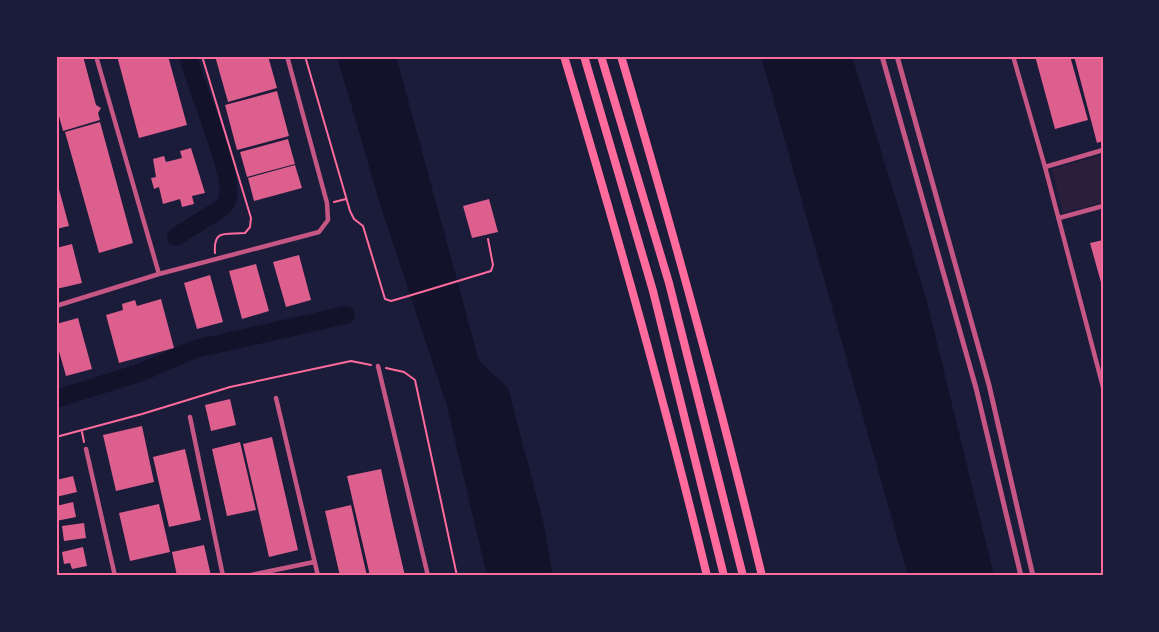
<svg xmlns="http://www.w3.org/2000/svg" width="1159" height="632" font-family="Ubuntu,sans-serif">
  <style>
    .green { fill: #2a1e3b }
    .water { fill: #12122b }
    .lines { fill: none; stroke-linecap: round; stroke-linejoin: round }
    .river { stroke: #12122b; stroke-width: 18 }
    .building { fill: #dd5f8e }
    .path { stroke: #ff6b9d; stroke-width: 2 }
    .minor { stroke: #c65784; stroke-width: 4.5 }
    .tertiary { stroke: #c65784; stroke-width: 5 }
    .motorway { stroke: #ff6b9d; stroke-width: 8 }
    .neatline { fill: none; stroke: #ff6b9d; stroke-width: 2 }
  </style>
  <rect width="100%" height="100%" fill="#1b1b3a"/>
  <path class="green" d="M1103 155V202L1063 213 1052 169Z"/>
  <path class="water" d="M337 56H396L479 361 508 388 543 521 553 576H487L447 406 380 204Z
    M761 56H852L926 298 994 576H908Z"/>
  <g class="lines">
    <path class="river" d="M176 237C185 230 223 209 226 203 239 181 194 86 188 56
      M56 399 142 372 195 349 346 315"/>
  </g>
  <path class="building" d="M56 56H83L96 105 101 108 98 113 100 120 63 131 56 105Z
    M117 56H168L187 125 139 138Z
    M215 56H268L277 88 228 102Z
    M1035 56H1070L1088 120 1055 129Z
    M1074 56H1103V141L1097 143Z
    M277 91 289 136 237 150 225 105Z
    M100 122 133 243 99 253 65 132Z
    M288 139 295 164 247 177 240 152Z
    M191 148 205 193 192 196 194 204 182 207 180 199 163 204 159 187 154 189 151 178 156 177 153 159 164 156 166 162 182 158 180 151Z
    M295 165 302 188 254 201 248 178Z
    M56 178 69 226 56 229Z
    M489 199 498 232 472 238 463 206Z
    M1103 240V286H1102L1090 243Z
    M72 244 82 283 56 289V248Z
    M299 255 311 300 286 307 273 262Z
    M256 264 269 311 242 319 229 271Z
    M210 275 223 322 197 329 184 283Z
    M161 299 174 348 119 363 106 315 123 310 122 304 135 300 137 306Z
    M78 318 92 369 66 376 56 341V324Z
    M230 399 236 425 211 431 205 405Z
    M142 426 154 482 116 491 103 435Z
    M272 437 298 550 269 557 243 444Z
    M240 442 256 510 227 516 212 449Z
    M185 449 201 520 169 527 153 457Z
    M381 469 392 520 405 576H370L365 554 347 476Z
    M73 476 77 492 56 497V480Z
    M73 502 76 517 56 521V506Z
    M159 504 170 552 130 561 119 513Z
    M351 505 357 532 367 576H340L325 511Z
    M84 523 86 538 64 541 62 526Z
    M204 545 211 576H177L172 552Z
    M83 547 87 566 72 569 70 563 64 564 62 552Z"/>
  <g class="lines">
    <path class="path" d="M202 56 251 218 250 227 245 233C227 235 213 228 215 253
      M305 56 350 211 354 219 363 226 385 299 391 301 405 297 491 271 493 265 488 239
      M334 202 346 199
      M386 368 404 372 415 380 457 576
      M82 432 84 442
      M56 437 142 414 230 387 351 361 371 365"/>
    <path class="minor" d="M96 56 159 274
      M1013 56 1045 167 1103 387
      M1045 167 1103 150
      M1059 218 1103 206
      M56 306 159 274 319 232 328 220 327 203 287 56
      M378 366 428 576
      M276 398 318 576
      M190 417 223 576
      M86 449 115 576
      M246 576 314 562"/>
    <path class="tertiary" d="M882 56 976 388 1021 576
      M897 56 989 385 1033 576"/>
    <path class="motorway" d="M564 56C616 229 665 401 707 576
      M584 56 653 291 724 576
      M601 56 669 283 743 576
      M621 56C672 228 720 401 762 576"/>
  </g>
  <rect width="1159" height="632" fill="none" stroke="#1b1b3a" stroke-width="115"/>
  <rect x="58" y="58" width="1044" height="516" class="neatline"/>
</svg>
